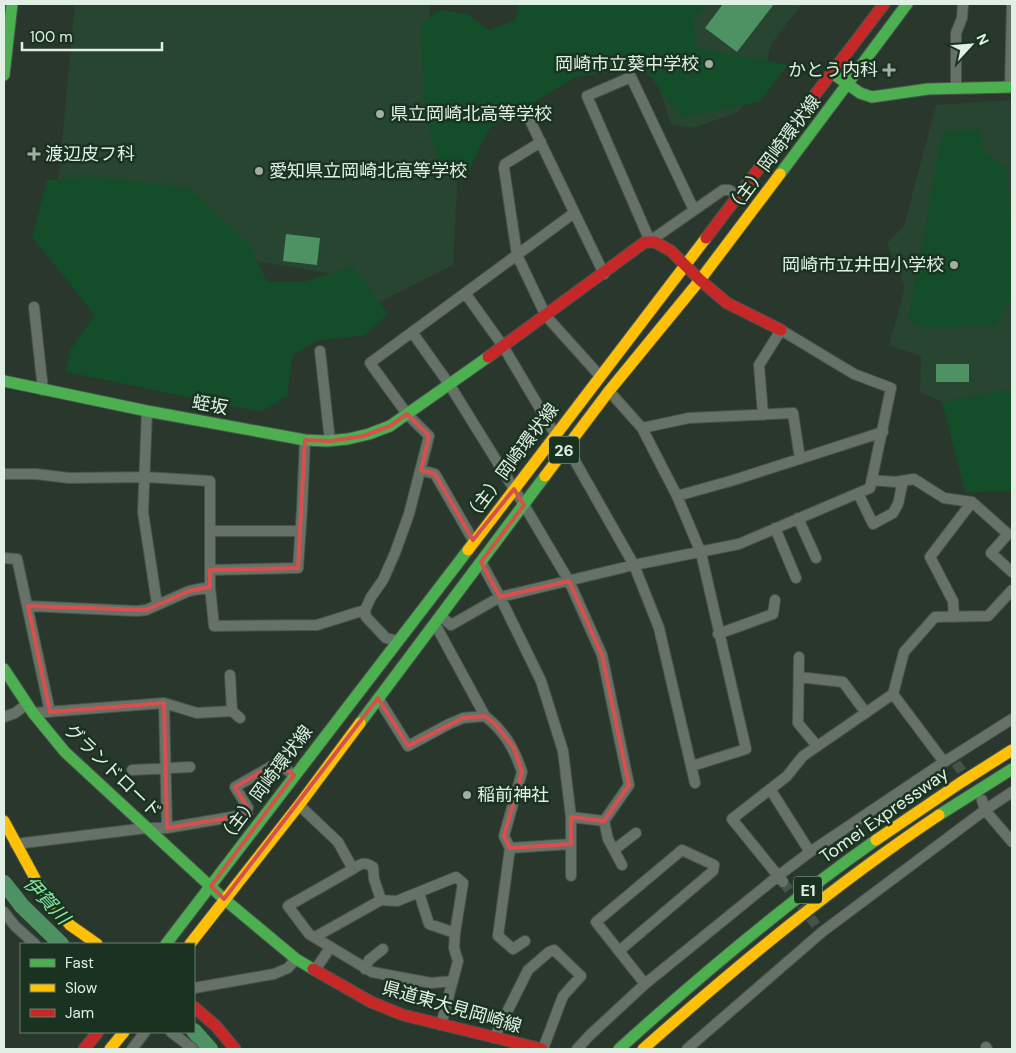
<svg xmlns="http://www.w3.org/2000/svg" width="1016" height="1053" font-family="'DM Sans','Noto Sans JP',sans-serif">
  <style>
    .built { fill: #274530 }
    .green { fill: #144d2a }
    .water { fill: #4e9162 }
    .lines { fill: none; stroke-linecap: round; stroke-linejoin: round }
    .river { stroke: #4e9162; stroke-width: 16 }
    .street-tunnel { stroke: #455348; stroke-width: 10; stroke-dasharray: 10 5; stroke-linecap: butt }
    .street-casing { stroke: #48544b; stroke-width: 12 }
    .fast-casing { stroke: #48544b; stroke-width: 13 }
    .slow-casing { stroke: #48544b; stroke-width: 13 }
    .jam-casing { stroke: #48544b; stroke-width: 13 }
    .street { stroke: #667168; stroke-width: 10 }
    .fast { stroke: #4caf50; stroke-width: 11 }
    .slow { stroke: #ffc107; stroke-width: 11 }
    .jam { stroke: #c62828; stroke-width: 11 }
    .marked { fill: none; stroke: #d8504e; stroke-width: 4; stroke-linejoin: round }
    .poi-dot { fill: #a1afa4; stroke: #1a3220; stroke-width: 2 }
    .labels { text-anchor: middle; stroke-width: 5; stroke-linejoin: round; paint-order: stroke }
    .shield { fill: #1a3220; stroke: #a5b7a9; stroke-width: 1 }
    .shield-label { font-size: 16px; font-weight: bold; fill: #e1f0e4 }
    .poi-label { font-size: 18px; fill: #e1f0e4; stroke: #1a3220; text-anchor: start }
    .street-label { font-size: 18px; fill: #e1f0e4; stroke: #1a3220 }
    .water-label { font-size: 19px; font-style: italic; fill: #87eaa3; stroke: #1a3220 }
  </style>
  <rect width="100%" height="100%" fill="#2a372d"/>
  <path class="built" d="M75 4H429L433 70 459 149 453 265 370 307 347 276 229 257 57 193Z
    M632 4H802L771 44 762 84 738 112 694 128 671 125Z
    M1012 100V390L942 402 920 392 921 356 889 345 905 287 887 243 904 226 936 105Z"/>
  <path class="green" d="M518 4H707L692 20 697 48 788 65 759 102 680 117 643 67 576 77 490 128 468 171 442 170 425 117 421 23 441 10 468 14 488 30 516 20Z
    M980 130 984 152 1006 167 1012 235V300L994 326 923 327 908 321 943 131Z
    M94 177 190 189 250 245 267 282H302L353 267 388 314 365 335 317 341 293 355 287 396 261 412 66 372 70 350 95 315 32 237 47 180Z
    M1012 390V491L965 492 942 402Z"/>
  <path class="water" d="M723 4H774L737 52 705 28Z
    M286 234 320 238 317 265 283 261Z
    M936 364H969V382H936Z"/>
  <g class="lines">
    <path class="river" d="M4 883 22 906 61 944
      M194 1031 210 1049"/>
    <path class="street-tunnel" d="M956 763 970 783
      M783 882 816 925"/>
    <g class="street-casing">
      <path id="street" d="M1010 87 1012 4
        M956 88V33L962 18 963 4
        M525 110 604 274
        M541 142 505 164 504 168 517 255 546 316 600 376
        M694 210 631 77 587 96 650 241 723 190H729L739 195
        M465 293 503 346 555 434
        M34 307 43 390
        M412 332 449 384 524 505 569 581 602 655 629 785 604 821 571 817
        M320 351 330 441
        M609 391 642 428 677 496 701 553 746 749 692 766
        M147 411 143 512 157 604
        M642 428 689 418 793 413 800 459
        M567 447 634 565 659 628 695 783
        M421 470 435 474 473 540
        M4 474H36L69 478 145 477 210 481V587L214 626 317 625 365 610
        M872 480 895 482 914 479 944 498 972 502
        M858 493 873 524 893 513 898 504 903 481
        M677 496 734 480 883 432
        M798 518 816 558
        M775 528 796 578
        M210 531H300
        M4 558 17 559 50 712
        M481 562 500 597 541 681 563 751 571 817V876
        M210 570 298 568 302 509 305 440
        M28 606 137 611 146 610 189 591 210 587
        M441 616 451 625 500 597 634 565 739 544 870 488 891 388 854 374 781 330 759 365 763 415
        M954 617 953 601 930 557 972 502 1008 534 991 553 1012 572
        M435 624 485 716C505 732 514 748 522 772L504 836 510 848 571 844
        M718 634 773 614 775 600
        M398 641 386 638 366 617 365 610 371 597 383 580 395 553 409 514 429 436 407 414 370 363 574 213
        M799 657 798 723 817 746
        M230 675 232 711
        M799 677 843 682 866 713
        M893 694 944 762
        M378 698 408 746 449 724 463 718 485 716
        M164 703 167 828 243 815 248 808 235 787 277 763 294 775
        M33 713 164 703 197 713 232 711 240 718
        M4 717 15 713 27 704
        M132 770 190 767
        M770 789 810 852
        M982 800 985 810 1012 842
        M299 805 338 842 353 869C360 864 364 861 373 867L374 879 381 900 397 901 456 877 463 883 455 933 454 948 458 961 441 1025
        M604 821 608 839 622 865
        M15 844 147 828H167
        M510 848 498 936 513 949 525 941
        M614 850 636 833
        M353 869 288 906 309 934 372 972 431 983 453 981
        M783 882 732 819 787 776 803 756 893 694 904 652 935 617 988 616 1012 590
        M419 893 429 924 455 933
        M4 912 15 926 35 944
        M315 937 381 900
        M619 951 713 871 714 865 682 850 596 922 645 984
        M365 969 369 960 383 949
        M315 970 330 948
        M194 988 274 974 288 968 296 959
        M171 1032 193 1049
        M494 1038 528 970 549 952 554 950 581 976 563 996 543 1049
        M986 1047 987 1049
        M132 1049 145 1032
        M577 1049 590 1035 645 984 778 876 810 852 944 762 1012 719
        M687 1049 822 932 985 810 1012 792"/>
    </g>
    <g class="fast-casing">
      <path id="fast" d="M832 73 860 93 872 97 928 89 1012 87
        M4 75 12 4
        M780 174 907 4
        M4 381 147 411 305 440 327 441 348 439 369 434 390 426 488 357
        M4 669 33 713 65 752 224 899 296 959 313 969
        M360 723 545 476
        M939 815 1012 769
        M166 944 468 550
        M619 1049C701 975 785 904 876 840"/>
    </g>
    <g class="slow-casing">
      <path id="slow" d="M545 476 609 391 700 280 780 174
        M468 550 706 238
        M4 821 37 882 54 905 70 925 97 944
        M876 840 960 783 1012 750
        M190 944 299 805 360 723
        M110 1049 124 1032
        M643 1049C737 966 834 885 939 815"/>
    </g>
    <g class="jam-casing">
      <path id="jam" d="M706 238 884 4
        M488 357 645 242H655L671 251 700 280 727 303 781 330
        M313 969 371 1002 403 1015 542 1049
        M194 1007 216 1026 235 1049
        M84 1049 98 1032"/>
    </g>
    <use href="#street" class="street"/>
    <use href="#fast" class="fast"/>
    <use href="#slow" class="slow"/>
    <use href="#jam" class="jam"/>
  </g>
  <path class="marked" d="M407 414 429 436 421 470 435 474 473 540 514 489 524 505 481 562 500 597 569 581 602 655 629 785 604 821 571 817V844L510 848 504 836 522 772 514 748 496 725 485 716 463 718 408 746 378 698 224 899 211 886 294 775 277 763 235 787 251 814 167 828 164 703 50 712 28 606 146 610 189 591 210 587V570L298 568 305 440 330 441 363 436 390 426Z"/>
  <g class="poi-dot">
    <circle cx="709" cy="64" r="5"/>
    <path d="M886.5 62.5h5v5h5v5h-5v5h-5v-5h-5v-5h5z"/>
    <circle cx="380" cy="114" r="5"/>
    <path d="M31.5 146.5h5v5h5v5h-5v5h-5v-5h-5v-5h5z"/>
    <circle cx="259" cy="171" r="5"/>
    <circle cx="954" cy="265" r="5"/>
    <circle cx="467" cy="795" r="5"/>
  </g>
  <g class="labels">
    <g class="shield">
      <rect x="549" y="436.5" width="30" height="27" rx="4"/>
      <rect x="794" y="876.5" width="28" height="27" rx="4"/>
    </g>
    <g class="shield-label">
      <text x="564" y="456">26</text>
      <text x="808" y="896">E1</text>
    </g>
    <g class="poi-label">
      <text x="699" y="70" text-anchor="end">岡崎市立葵中学校</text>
      <text x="878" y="76" text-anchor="end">かとう内科</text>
      <text x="390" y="120">県立岡崎北高等学校</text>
      <text x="45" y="160">渡辺皮フ科</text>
      <text x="269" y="177">愛知県立岡崎北高等学校</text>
      <text x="944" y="271" text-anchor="end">岡崎市立井田小学校</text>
      <text x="477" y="801">稲前神社</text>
    </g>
    <g class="street-label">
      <text transform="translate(773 155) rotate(-53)" y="6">（主）岡崎環状線</text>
      <text transform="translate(210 405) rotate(10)" y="6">蛭坂</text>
      <text transform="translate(511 463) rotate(-53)" y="6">（主）岡崎環状線</text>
      <text transform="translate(113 771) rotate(44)" y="6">グランドロード</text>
      <text transform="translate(265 785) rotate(-53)" y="6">（主）岡崎環状線</text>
      <text transform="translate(884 815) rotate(-35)" y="6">Tomei Expressway</text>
      <text transform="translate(452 1007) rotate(16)" y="6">県道東大見岡崎線</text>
    </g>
    <g class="water-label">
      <text transform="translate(47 900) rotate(47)" y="7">伊賀川</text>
    </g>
  </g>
  <rect width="1016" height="1053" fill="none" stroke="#e1f0e4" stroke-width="10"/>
  <rect x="20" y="943" width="175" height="90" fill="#1a3220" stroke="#6a7e6e"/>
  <rect x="30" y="959" width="25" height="8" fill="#4caf50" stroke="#6a7e6e"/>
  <text x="65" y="968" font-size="15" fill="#e1f0e4">Fast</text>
  <rect x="30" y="984" width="25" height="8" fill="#ffc107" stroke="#6a7e6e"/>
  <text x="65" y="993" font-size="15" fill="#e1f0e4">Slow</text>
  <rect x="30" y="1009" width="25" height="8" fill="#c62828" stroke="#6a7e6e"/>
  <text x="65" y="1018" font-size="15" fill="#e1f0e4">Jam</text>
  <g transform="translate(971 45) rotate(64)" stroke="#1a3220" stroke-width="4" paint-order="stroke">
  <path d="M0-4L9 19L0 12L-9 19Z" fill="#e1f0e4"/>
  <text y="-8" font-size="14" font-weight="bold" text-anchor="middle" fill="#e1f0e4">N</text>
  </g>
  <path d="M22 42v8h140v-8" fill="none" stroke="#e1f0e4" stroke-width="2.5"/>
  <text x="30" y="42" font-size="15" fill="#e1f0e4" stroke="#1a3220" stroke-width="4" paint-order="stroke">100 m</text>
</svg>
